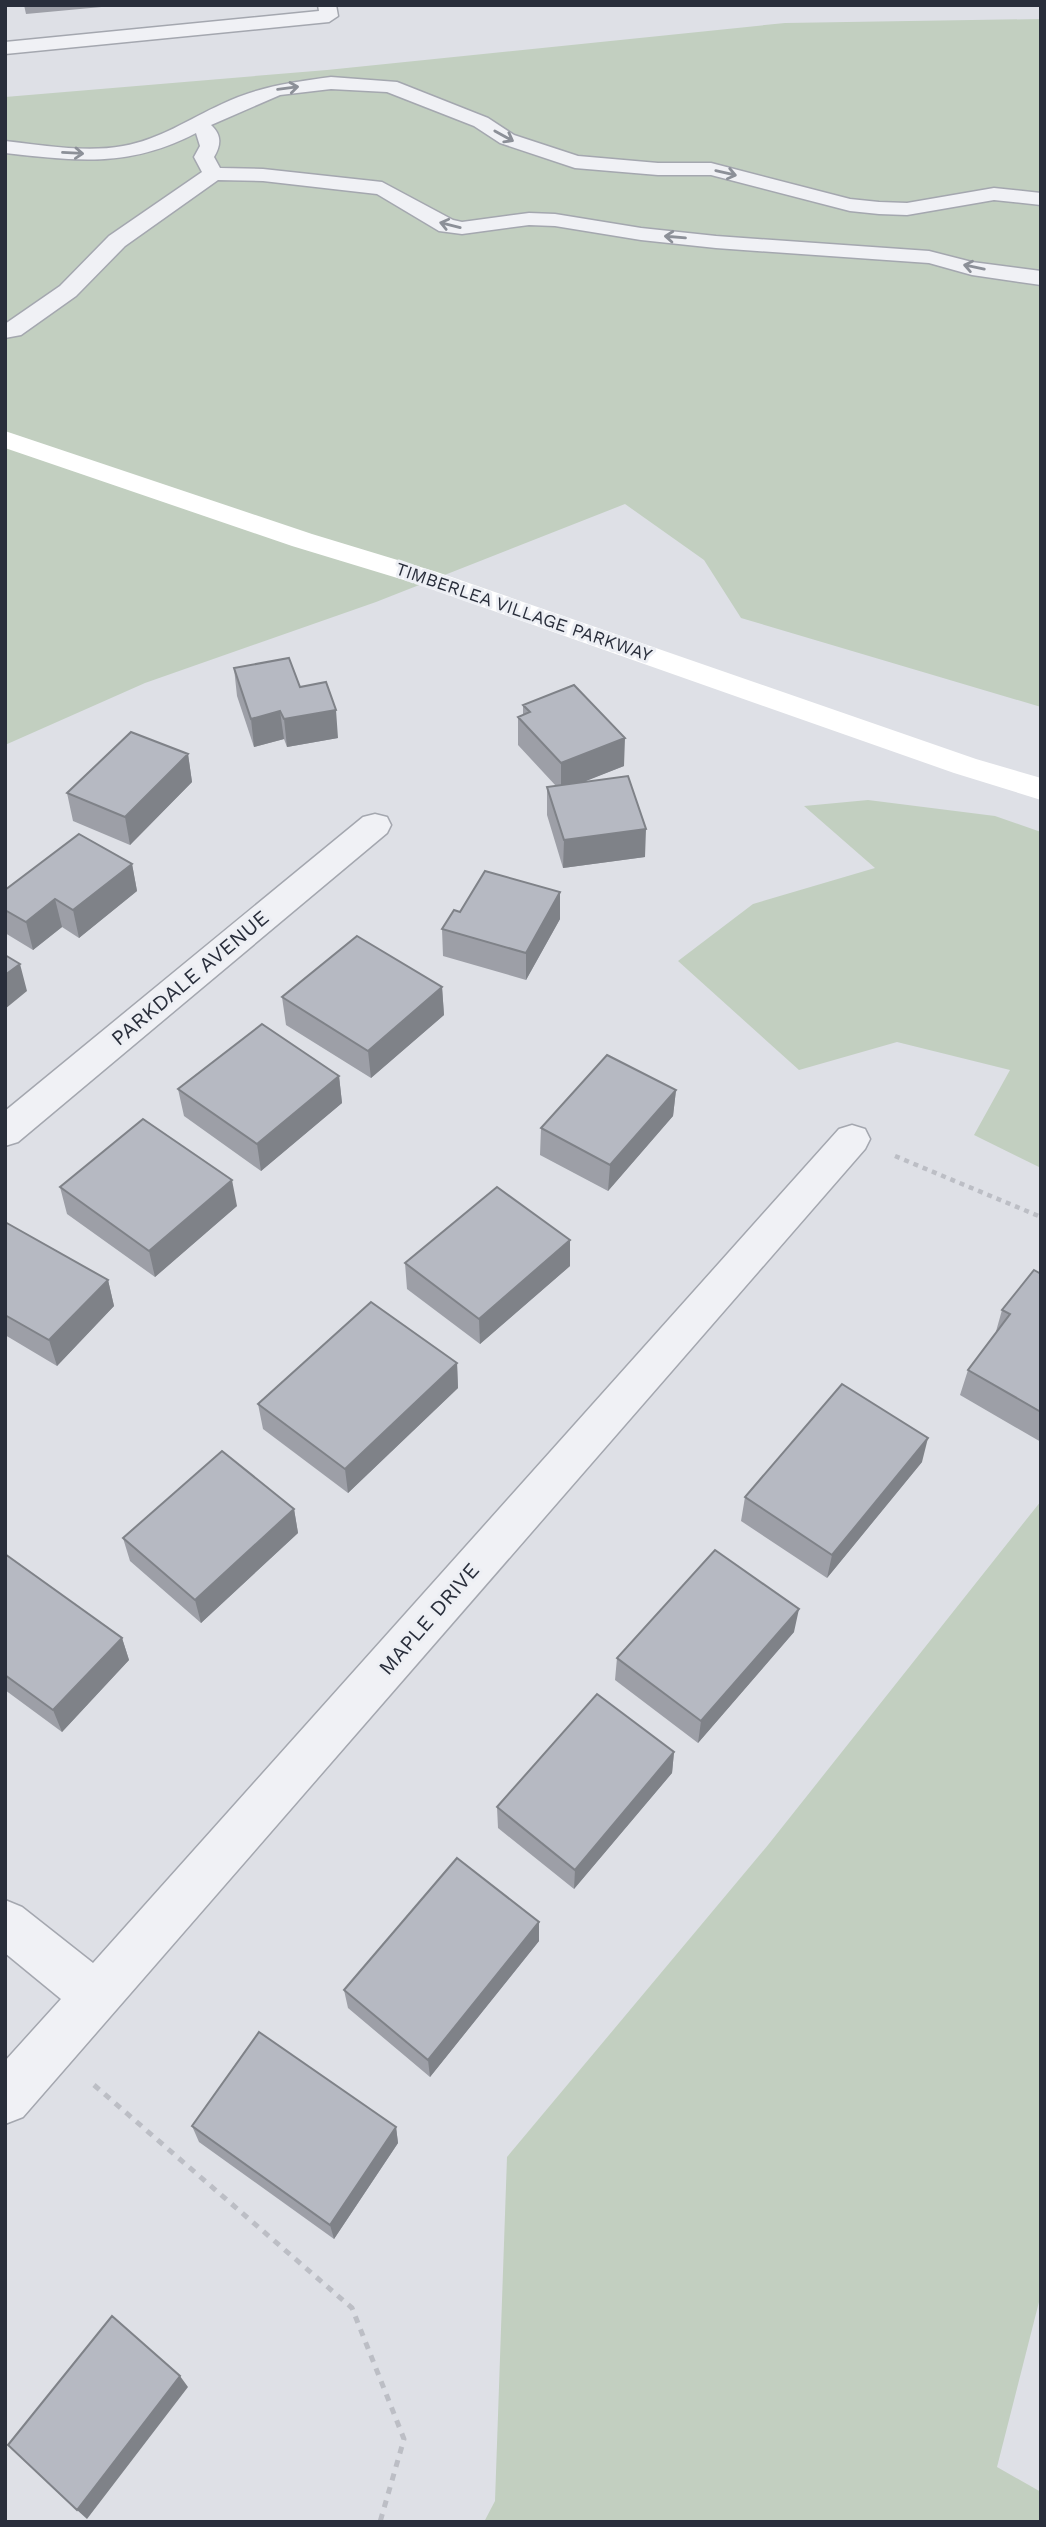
<svg xmlns="http://www.w3.org/2000/svg" width="1046" height="2527" font-family="'Work Sans',sans-serif">
  <style>
    .green { fill: #c2cfc0 }
    .lines { fill: none; stroke-linecap: round; stroke-linejoin: round }
    .lane-casing { stroke: #a4a7af; stroke-width: 3 }
    .street-casing { stroke: #a4a7af; stroke-width: 3 }
    .path-far1 { stroke: #bcbec5; stroke-width: 4.5; stroke-dasharray: 5 5; stroke-linecap: butt }
    .path { stroke: #bcbec5; stroke-width: 5; stroke-dasharray: 7 7; stroke-linecap: butt }
    .lane { fill: #f0f1f5; fill-rule: evenodd }
    .street { fill: #f0f1f5; fill-rule: evenodd }
    .secondary { fill: #fff; fill-rule: evenodd }
    .wall { fill: #9d9fa7 }
    .shaded-wall { fill: #7f8288 }
    .building { fill: #b6b9c2; stroke: #7f8288; stroke-width: 2 }
    .oneway { stroke: #8c9098 }
    .labels { text-anchor: middle; stroke-width: 6; stroke-linejoin: round; paint-order: stroke }
    .far-street-label { font-size: 18px; fill: #292e3b; stroke: #edeff4 }
    .street-label { font-size: 21px; fill: #292e3b; stroke: #edeff4 }
  </style>
  <rect width="100%" height="100%" fill="#dee0e6"/>
  <path class="green" d="M1041 19V707L741 618 704 560 625 504 376 602 145 683 5 745V97L327 70 785 23Z
    M868 800 995 816 1041 832V1168L974 1135 1010 1070 897 1042 799 1070 678 961 753 904 875 868 804 806Z
    M1041 1501V2294L997 2467 1041 2492V2522H484L495 2501 507 2157 768 1845Z"/>
  <g class="lines">
    <g class="lane-casing">
      <path id="lane" d="M318 5H336L338 16 329 22 5 54V42L319 11Z
        M331 77 397 82 488 118 514 135 578 156 658 163H711L850 199 879 202 907 203 994 188 1041 193V205L994 200 907 215 879 214 850 211 711 175H658L575 168 500 143 474 126 387 92 331 89 280 95 211 125C222 135 221 145 214 157L220 168 263 169 382 182 453 220 462 222 529 213 555 214 641 228 716 236 929 251 972 262 1041 271V285L972 275 929 263 716 248 641 240 555 226 529 225 462 234 439 231 377 194 263 181 218 180 125 246 76 296 21 335 5 338V324L60 286 109 236 202 172 194 157 200 146 196 133C129 168 78 161 5 153V141C43 145 85 153 123 146 159 140 189 119 222 104 257 87 293 82 331 77Z"/>
    </g>
    <g class="street-casing">
      <path id="street" d="M375 814 387 817 391 825 387 833 18 1142 5 1146V1111L363 817Z
        M852 1125 865 1129 870 1139 865 1149 23 2117 5 2124V2061L61 1999 5 1953V1900L22 1907 93 1963 839 1129Z"/>
    </g>
    <path class="path-far1" d="M895 1156 1041 1217"/>
    <path class="path" d="M94 2085 352 2308 404 2439 380 2522"/>
    <use href="#lane" class="lane"/>
    <use href="#street" class="street"/>
    <path class="secondary" d="M5 431 312 534 437 572 976 759 1041 778V800L954 773 417 584 292 546 5 448Z"/>
  </g>
  <path class="wall" d="M24 5H123L26 14Z
    M234 668 300 687 338 738 287 747 284 739 254 747 237 696Z
    M523 705 624 766 582 782 645 857 563 868 547 815V787L556 786 518 745V717L523 715Z
    M188 754 192 782 130 845 73 821 67 793Z
    M132 864 137 891 79 938 62 927 33 950 5 933V890Z
    M560 892V919L526 980 443 956 442 929Z
    M442 987 444 1015 371 1078 286 1025 282 997Z
    M339 1076 342 1103 261 1171 184 1116 178 1089Z
    M676 1090 673 1116 608 1191 540 1155 541 1128Z
    M60 1187 237 1206 155 1277 67 1214Z
    M5 1222 108 1280 114 1306 57 1366 5 1335Z
    M570 1240V1266L480 1344 407 1289 405 1263Z
    M1041 1274V1442L960 1395 968 1370 995 1335 1002 1310Z
    M457 1363 458 1388 348 1493 263 1429 258 1404Z
    M922 1462 827 1578 741 1521 745 1497Z
    M294 1509 298 1533 201 1623 130 1561 123 1538Z
    M5 1554 122 1638 129 1660 62 1732 5 1690Z
    M794 1632 698 1743 615 1680 617 1658Z
    M674 1752 672 1773 574 1889 498 1828 497 1807Z
    M539 1922V1941L430 2077 348 2008 344 1990Z
    M192 2126 396 2127 398 2143 334 2239 199 2142Z"/>
  <path class="shaded-wall" d="M336 710 338 738 287 747 284 719Z
    M280 711 284 739 254 747 251 719Z
    M625 738 624 766 561 791V763Z
    M188 754 192 782 130 845 125 817Z
    M646 829 645 857 563 868 564 840Z
    M132 864 137 891 79 938 73 910Z
    M560 892V919L526 980V953Z
    M55 899 62 927 33 950 26 922Z
    M20 964 27 991 5 1009V975Z
    M442 987 444 1015 371 1078 368 1051Z
    M339 1076 342 1103 261 1171 257 1144Z
    M676 1090 673 1116 608 1191 610 1165Z
    M232 1180 237 1206 155 1277 149 1251Z
    M570 1240V1266L480 1344 479 1319Z
    M108 1280 114 1306 57 1366 49 1340Z
    M457 1363 458 1388 348 1493 345 1469Z
    M928 1438 922 1462 827 1578 832 1555Z
    M294 1509 298 1533 201 1623 195 1600Z
    M799 1609 794 1632 698 1743 701 1721Z
    M122 1638 129 1660 62 1732 53 1710Z
    M674 1752 672 1773 574 1889 575 1870Z
    M539 1922V1941L430 2077 428 2060Z
    M396 2127 398 2143 334 2239 330 2225Z
    M180 2376 188 2387 87 2519 77 2510Z"/>
  <path class="building" d="M289 658 300 687 326 682 336 710 284 719 280 711 251 719 234 668Z
    M574 685 625 738 561 763 518 717 530 712 523 705Z
    M131 732 188 754 125 817 67 793Z
    M628 776 646 829 564 840 547 787Z
    M79 834 132 864 73 910 55 899 26 922 5 910V890Z
    M485 871 560 892 526 953 442 929 454 910 460 912Z
    M357 936 442 987 368 1051 282 997Z
    M5 955 20 964 5 975Z
    M262 1024 339 1076 257 1144 178 1089Z
    M607 1055 676 1090 610 1165 541 1128Z
    M143 1119 232 1180 149 1251 60 1187Z
    M497 1187 570 1240 479 1319 405 1263Z
    M5 1222 108 1280 49 1340 5 1315Z
    M1034 1270 1041 1274V1412L968 1370 1010 1314 1002 1310Z
    M371 1302 457 1363 345 1469 258 1404Z
    M842 1384 928 1438 832 1555 745 1497Z
    M222 1451 294 1509 195 1600 123 1538Z
    M715 1550 799 1609 701 1721 617 1658Z
    M5 1554 122 1638 53 1710 5 1675Z
    M597 1694 674 1752 575 1870 497 1807Z
    M457 1858 539 1922 428 2060 344 1990Z
    M259 2032 396 2127 330 2225 192 2126Z
    M112 2316 180 2376 77 2510 8 2445Z"/>
  <defs><path id="oneway-shaft" d="M-6 0H5M1.5-3L5.5 0L1.5 3" fill="none" stroke-width="1.6" stroke-linecap="round" stroke-linejoin="round" transform="scale(1.75)"/></defs>
  <g class="oneway">
    <use href="#oneway-shaft" transform="translate(288 88) rotate(-7)"/>
    <use href="#oneway-shaft" transform="translate(504 136) rotate(29)"/>
    <use href="#oneway-shaft" transform="translate(73 153) rotate(3)"/>
    <use href="#oneway-shaft" transform="translate(726 173) rotate(13)"/>
    <use href="#oneway-shaft" transform="translate(450 225) rotate(-166)"/>
    <use href="#oneway-shaft" transform="translate(675 237) rotate(-175)"/>
    <use href="#oneway-shaft" transform="translate(974 267) rotate(-168)"/>
  </g>
  <g class="labels">
    <g class="far-street-label">
      <text transform="translate(524 612) rotate(19)" y="6">TIMBERLEA VILLAGE PARKWAY</text>
    </g>
    <g class="street-label">
      <text transform="translate(190 978) rotate(-40)" y="7">PARKDALE AVENUE</text>
      <text transform="translate(429 1619) rotate(-49)" y="7">MAPLE DRIVE</text>
    </g>
  </g>
  <rect width="1046" height="2527" fill="none" stroke="#292e3b" stroke-width="14"/>
</svg>
